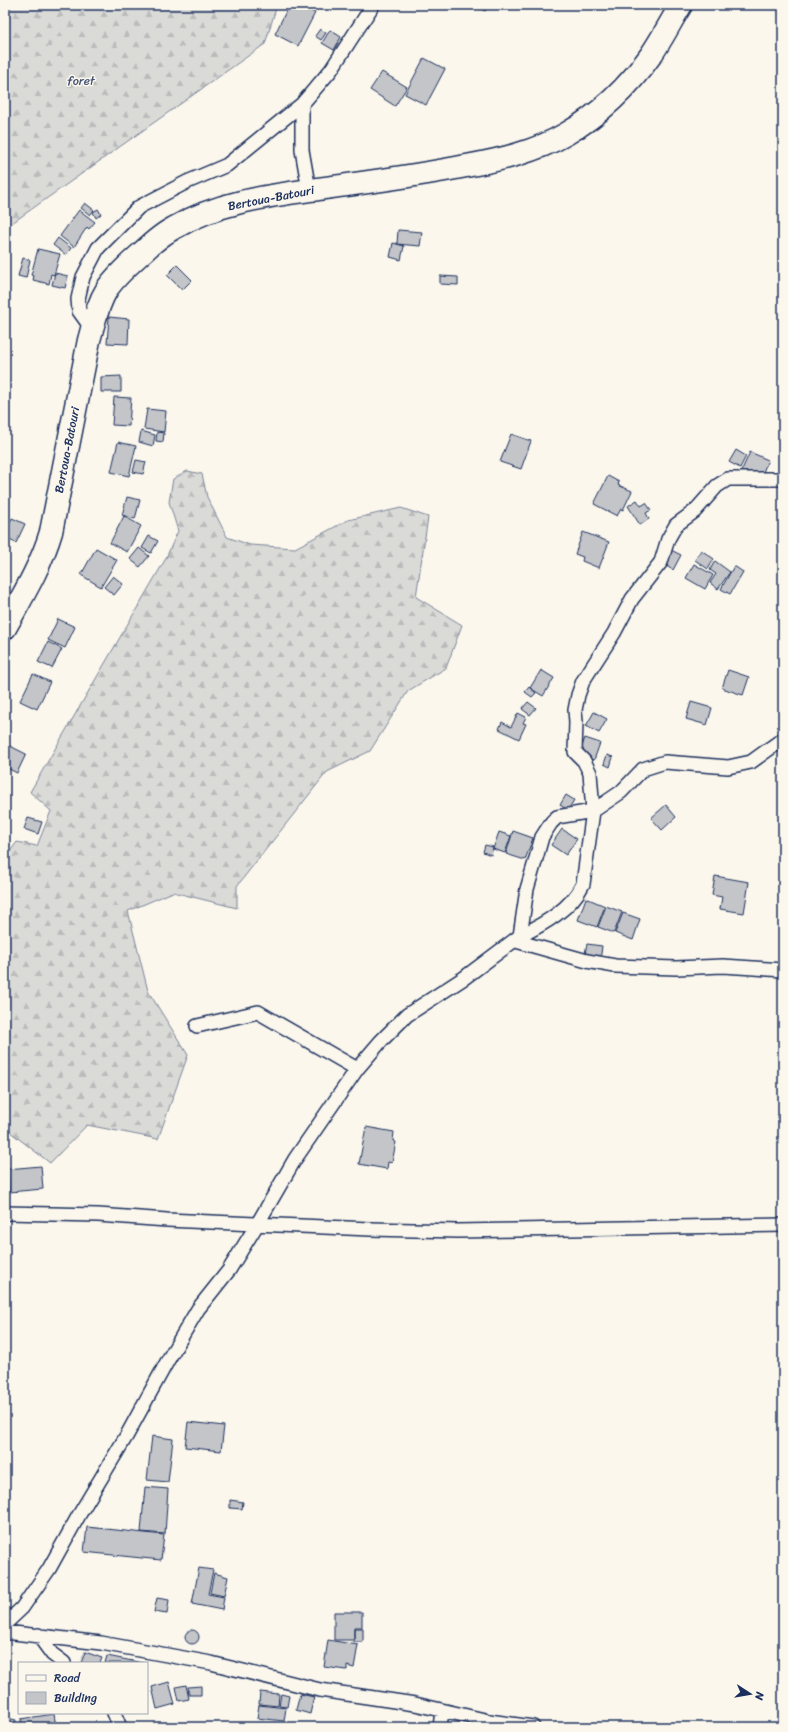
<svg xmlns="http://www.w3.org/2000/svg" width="788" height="1732" font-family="Sriracha,sans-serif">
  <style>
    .forest { fill: url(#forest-firs); stroke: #7a849a }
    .building { fill: #c3c5c9; stroke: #1b2f5e }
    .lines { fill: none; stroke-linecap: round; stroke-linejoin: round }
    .minor-casing { stroke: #1b2f5e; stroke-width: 16 }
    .trunk-casing { stroke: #1b2f5e; stroke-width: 25 }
    .minor { stroke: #fbf7ec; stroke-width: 13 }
    .trunk { stroke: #fbf7ec; stroke-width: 22 }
    .labels { text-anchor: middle; stroke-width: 3; stroke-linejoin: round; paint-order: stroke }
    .park-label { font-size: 12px; fill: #415176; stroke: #fbf7ec }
    .street-label { font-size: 12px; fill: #1b2f5e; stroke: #fbf7ec }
  </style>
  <defs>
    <pattern id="forest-firs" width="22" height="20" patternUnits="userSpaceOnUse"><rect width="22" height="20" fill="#dadad7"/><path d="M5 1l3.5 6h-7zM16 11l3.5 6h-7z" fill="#babbbb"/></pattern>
  </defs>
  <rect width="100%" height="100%" fill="#fbf7ec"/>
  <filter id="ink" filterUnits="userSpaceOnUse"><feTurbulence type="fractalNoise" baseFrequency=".025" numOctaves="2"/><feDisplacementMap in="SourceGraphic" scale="8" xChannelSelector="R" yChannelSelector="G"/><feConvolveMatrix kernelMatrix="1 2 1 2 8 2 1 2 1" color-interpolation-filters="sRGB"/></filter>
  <g filter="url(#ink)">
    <path class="forest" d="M5 5H277L265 44 5 228Z
      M187 471 202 474 207 497 227 537 250 545 295 548 348 520 401 508 428 517 416 597 462 625 446 668 408 691 370 751 327 772 237 886V908L173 892 128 911 148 991 188 1055 158 1139 87 1125 50 1163 5 1128V858L17 842 37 846 51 811 30 792 165 560 178 531 169 502 173 479Z"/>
    <path class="building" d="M289 5H300L315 13 298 46 275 34Z
      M475 5H489L485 11Z
      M320 29 326 33 321 40 315 36Z
      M330 30 341 37 334 50 322 43Z
      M424 58 445 69 426 105 405 94Z
      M382 72 407 87 395 106 370 90Z
      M85 203 94 210 90 215 81 208Z
      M98 209 101 214 96 218 93 212Z
      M79 210 95 222 89 229 87 227 74 247 60 236Z
      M398 230 422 232 420 246 397 244Z
      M58 238 71 248 66 255 53 245Z
      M393 243 404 246 401 260 390 257Z
      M38 249 60 254 54 275 51 274 49 284 33 280 34 276 31 275Z
      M23 258 30 260 26 278 18 276Z
      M177 265 192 280 182 290 167 275Z
      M55 273 68 276 65 288 52 285Z
      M440 276 458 277V285L440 284Z
      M109 317 129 319 128 344 107 343Z
      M121 376V392H101V377Z
      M114 397 131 398 129 426 112 425Z
      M147 409 166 411 164 432 144 429Z
      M141 431 155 435 153 446 139 442Z
      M157 432 164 433 163 442 156 441Z
      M511 434 531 441 521 469 500 462Z
      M118 442 136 446 129 476 111 472Z
      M736 450 746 456 740 468 729 462Z
      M750 452 768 460 759 482 740 474Z
      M136 460 146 462 143 474 133 472Z
      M608 476 619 482 618 485 632 491 623 510 621 509 617 516 594 504Z
      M127 497 140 500 135 519 122 515Z
      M637 500 641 506 646 503 651 510 646 513 649 519 640 525 628 506Z
      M124 516 141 526 127 552 110 543Z
      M12 518 25 524 16 543 5 538V533Z
      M583 532 609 542 599 568 582 561 583 557 575 554Z
      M149 536 158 541 151 553 142 548Z
      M96 548 117 560 101 587 81 575Z
      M139 548 149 556 140 567 130 559Z
      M671 550 681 555 673 570 663 564Z
      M701 550 714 559 708 569 695 560Z
      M715 561 730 572 718 589 710 583 716 574 710 570Z
      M694 564 713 575 705 589 686 578Z
      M734 566 743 572 730 594 721 589Z
      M113 576 123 584 114 595 104 587Z
      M58 619 75 627 65 648 48 640Z
      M48 642 62 649 52 668 38 662Z
      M541 670 554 678 543 696 530 688Z
      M728 670 749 677 743 695 722 688Z
      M33 674 50 682 37 709 20 701Z
      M529 687 536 693 532 697 525 692Z
      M528 702 536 708 530 715 522 709Z
      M691 702 712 708 707 725 686 719Z
      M594 712 607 719 599 733 586 726Z
      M518 713 526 717 523 723 526 724 519 739 499 729 502 722 511 727Z
      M585 738 600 743 594 760 579 755Z
      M10 746 26 754 17 773 5 767V755Z
      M607 755 613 757 610 767 604 764Z
      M566 795 574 800 568 810 560 805Z
      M666 805 676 817 662 830 651 818Z
      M28 818 42 822 38 834 24 829Z
      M562 829 577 839 566 855 551 845Z
      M513 831 533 838 525 860 506 854Z
      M499 832 511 836 505 853 493 849Z
      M485 845 493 847 491 855 483 852Z
      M715 876 749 882 744 913 720 909 722 897 712 895Z
      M586 898 605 906 597 927 578 920Z
      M606 906 622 912 614 933 598 927Z
      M623 913 640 919 633 940 615 933Z
      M587 944 602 946 600 961 584 958Z
      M366 1127 394 1132 393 1141 396 1142 392 1163 388 1162 387 1169 359 1164Z
      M41 1166 43 1189 9 1192 7 1169Z
      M188 1422 224 1426 221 1451 185 1447Z
      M152 1436 173 1439 168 1482 147 1480Z
      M145 1487 168 1489 165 1534 141 1532Z
      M230 1500 243 1502 242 1509 230 1508Z
      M87 1527 164 1535 161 1560 84 1552Z
      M199 1568 213 1570 208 1594 224 1597 222 1610 192 1604Z
      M214 1573 228 1577 224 1596 210 1593Z
      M157 1598 169 1600 167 1614 154 1612Z
      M334 1612H362V1627H354V1640H334Z
      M354 1628H363V1642H354Z
      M185 1637a7 7 0 1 1 14 0a7 7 0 1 1-14 0Z
      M328 1640 358 1645 354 1668 347 1666V1670L324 1667Z
      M85 1652 102 1658 100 1663H81Z
      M107 1656 143 1663H105Z
      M169 1682 175 1704 157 1709 152 1687Z
      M186 1685 189 1699 179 1701 176 1687Z
      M201 1686V1695H189L188 1687Z
      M5 1690 9 1691 5 1705Z
      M260 1692 279 1694 278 1706 259 1704Z
      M281 1694 289 1696 287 1707 279 1706Z
      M300 1694 314 1697 310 1714 296 1710Z
      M259 1705 286 1708 284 1721 257 1718Z
      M54 1714 56 1727H22L21 1719Z
      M7 1718 16 1720 14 1727 5 1726Z"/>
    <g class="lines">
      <g class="minor-casing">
        <path id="minor" d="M302 104V150L309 190
          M92 329 79 311 78 299 83 277 98 248 139 207 187 182 227 165 302 104 331 70 373 5
          M520 936C544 924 571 909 583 884L593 811 590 773 584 761 575 752 576 722 575 710 578 695 583 681 614 633 632 599 661 562 668 539 676 525 695 511 717 486 728 479H783
          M516 941 587 961 615 966 676 968 723 966 783 970
          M197 1026 258 1012 357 1069
          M5 1213 98 1215 167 1220 370 1229 458 1231 783 1225
          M5 1624 22 1608 49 1569 79 1515 127 1435 168 1360 198 1309 229 1270 258 1223 295 1159 357 1069 381 1041 407 1015 464 978 520 936 527 889 535 862 542 837 551 823 557 817 593 811 621 792 643 769 665 762 728 767 751 762 783 739
          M5 1632 101 1643 211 1663 320 1690 415 1704 489 1721 533 1727
          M38 1635 52 1654 64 1663
          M114 1713 120 1727
          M440 1727 442 1711"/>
      </g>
      <g class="trunk-casing">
        <path id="trunk" d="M5 628C22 597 41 566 51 532L89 340C94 323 97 305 107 289 115 277 126 267 137 257 148 247 160 235 174 228 218 202 268 196 318 189 367 182 417 176 466 166 500 160 535 152 566 134 599 115 629 86 651 55 662 39 671 21 681 5"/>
      </g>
      <use href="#minor" class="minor"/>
      <use href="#trunk" class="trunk"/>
    </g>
  </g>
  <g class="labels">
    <g class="park-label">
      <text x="81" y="85">foret</text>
    </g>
    <g class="street-label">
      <text transform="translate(271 198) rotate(-11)" y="4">Bertoua-Batouri</text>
      <text transform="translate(67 450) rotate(-79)" y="4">Bertoua-Batouri</text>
    </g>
  </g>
  <rect width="788" height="1732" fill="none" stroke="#fbf7ec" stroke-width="20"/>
  <rect x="10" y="10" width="768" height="1712" fill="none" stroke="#1b2f5e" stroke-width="1.5" filter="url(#ink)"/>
  <rect x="18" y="1662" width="130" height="52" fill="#fbf7ec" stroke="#a1a7b3"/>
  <rect x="26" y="1675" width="20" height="6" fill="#fbf7ec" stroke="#a1a7b3"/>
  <text x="54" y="1682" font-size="12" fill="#1b2f5e">Road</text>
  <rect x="26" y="1692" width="20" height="12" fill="#c3c5c9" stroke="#a1a7b3"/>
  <text x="54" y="1702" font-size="12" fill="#1b2f5e">Building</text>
  <g transform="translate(750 1694) rotate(102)" stroke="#fbf7ec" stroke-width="3" paint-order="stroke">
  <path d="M0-3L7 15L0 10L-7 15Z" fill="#1b2f5e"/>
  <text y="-6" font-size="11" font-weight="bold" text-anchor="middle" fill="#1b2f5e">N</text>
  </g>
</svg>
